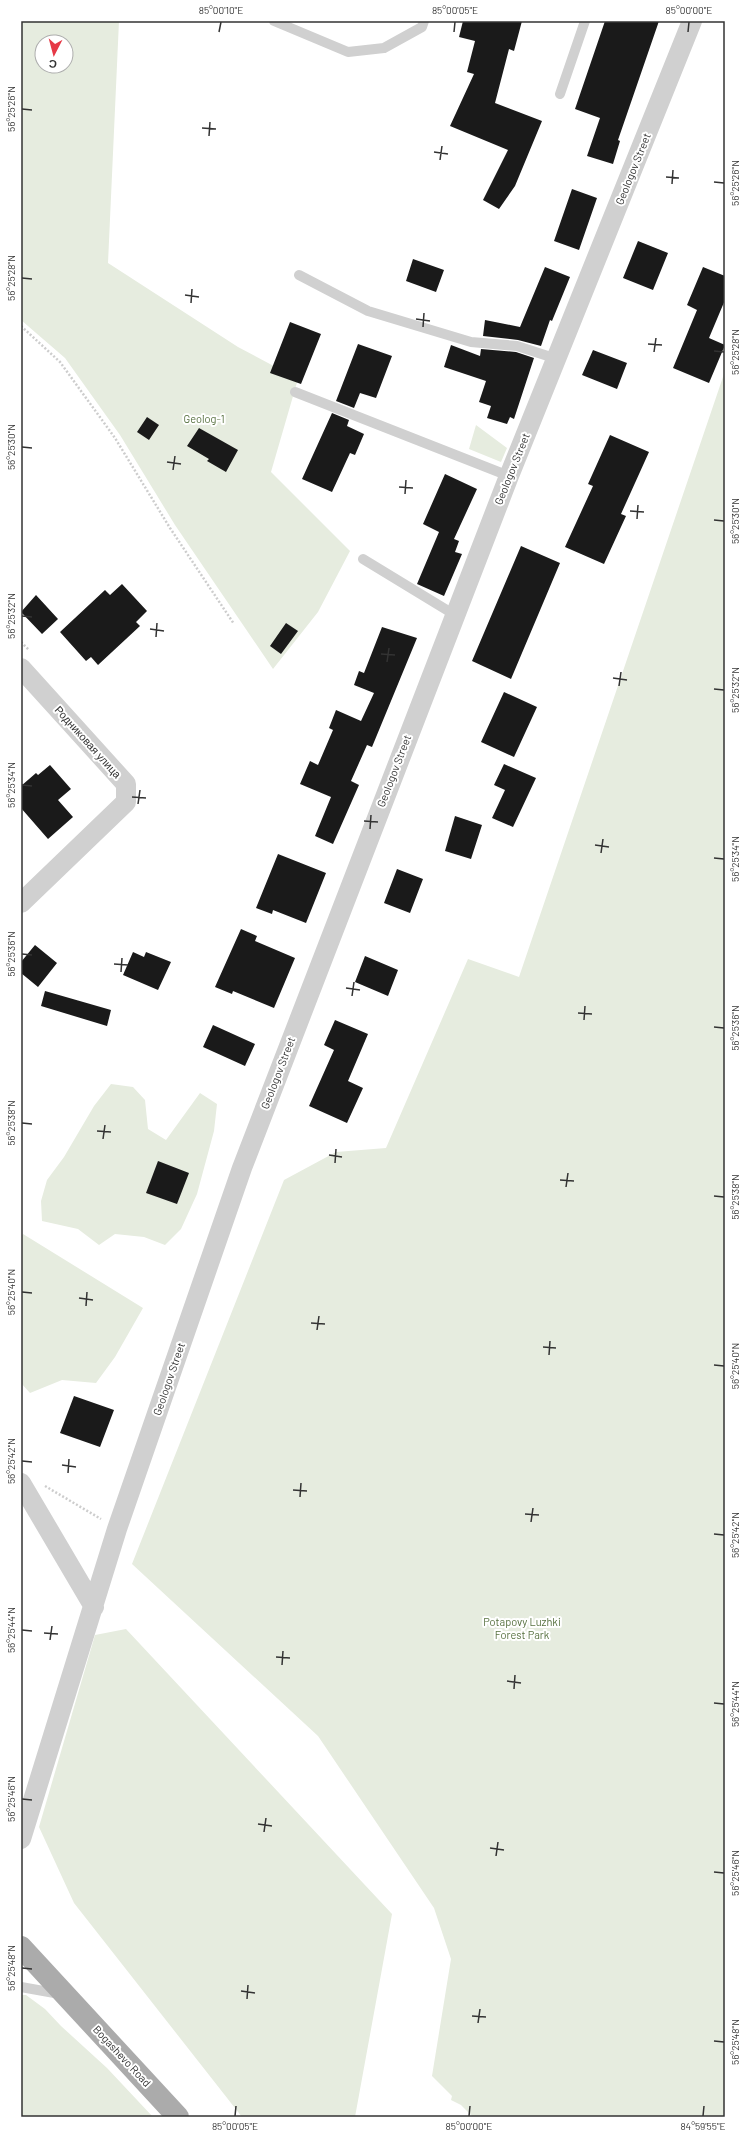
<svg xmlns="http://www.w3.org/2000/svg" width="746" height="2138" font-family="Barlow,sans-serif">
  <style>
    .green { fill: #e6ecdf; fill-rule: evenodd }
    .building { fill: #1a1a1a }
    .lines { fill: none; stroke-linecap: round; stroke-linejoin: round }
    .path { stroke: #cdcdcd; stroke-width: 2.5; stroke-dasharray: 2 2; stroke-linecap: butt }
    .lane { stroke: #d0d0d0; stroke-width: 10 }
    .street { stroke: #d0d0d0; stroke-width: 20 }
    .primary { stroke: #ababab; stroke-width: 22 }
    .ticks { fill: none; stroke: #333; stroke-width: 1.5 }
    .labels { text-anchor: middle; stroke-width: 4; stroke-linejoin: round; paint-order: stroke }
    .street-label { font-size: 11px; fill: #333; stroke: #fff }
    .park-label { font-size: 11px; fill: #56703f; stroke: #fff }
    .neatline { fill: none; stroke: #333; stroke-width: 1.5 }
    .ticks-label { font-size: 10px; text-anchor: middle; fill: #333 }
  </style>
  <rect width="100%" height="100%" fill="#fff"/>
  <path class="green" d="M21 21H119L108 263 238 347 298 379 271 472 350 551 318 612 273 669 175 525 120 435 65 358 21 320ZM42 42H66V66H42Z
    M725 371V2117H473L461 2105 451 2100 452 2096 432 2076 451 1959 434 1908 318 1736 132 1564 284 1180 336 1152 386 1148 468 959 519 977Z
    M476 425 507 448 501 462 469 449Z
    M111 1084 133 1087 145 1100 148 1129 166 1140 200 1093 217 1104 214 1131 197 1194 181 1229 165 1245 144 1237 115 1234 99 1245 78 1229 42 1221 41 1201 47 1180 64 1157 94 1106Z
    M23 1234 143 1308 115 1357 96 1383 62 1380 30 1393 21 1383V1237Z
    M126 1629 392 1914 355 2117H242L74 1903 39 1827 95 1635Z
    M21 1995H26L45 2009 61 2026 107 2068 153 2117H21Z"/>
  <path class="building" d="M463 21H522L514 51 509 49 495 103 542 121 515 186 499 209 483 200 508 150 450 126 474 74 467 72 475 41 459 37Z
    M605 21H659L618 140 620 141 613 164 587 156 600 118 575 109Z
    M572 189 597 198 579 250 554 241Z
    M638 241 668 253 653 290 623 278Z
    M413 259 444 270 436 292 406 281Z
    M545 267 570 277 552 321 550 320 541 346 518 340 483 336 485 320 520 327Z
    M703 267 725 276V300L709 338 725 345 709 383 673 368 697 310 687 305Z
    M290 322 321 334 301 384 270 373Z
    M358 344 392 356 376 398 360 393 354 408 336 401Z
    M451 345 480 356 481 349 516 352 534 358 514 419 510 417 507 424 487 418 491 406 479 402 486 381 444 367Z
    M593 350 627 363 617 389 582 375Z
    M332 413 349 420 347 426 364 434 355 455 350 453 332 492 302 479Z
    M147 417 159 425 149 440 137 432Z
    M199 428 238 450 226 472 207 461 209 459 187 446Z
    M610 435 649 452 621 514 626 516 604 564 565 547 593 486 588 484Z
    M445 474 477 489 454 539 459 541 455 552 462 554 444 596 417 584 439 532 423 524Z
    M521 546 560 563 511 679 472 661Z
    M122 584 147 611 136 622 140 626 98 665 91 657 86 661 60 632 105 590 110 595Z
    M36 595 58 619 42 634 21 612Z
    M286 623 298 631 281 654 270 646Z
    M382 627 417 638 372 747 367 745 351 781 359 785 333 844 315 836 331 797 300 784 310 761 318 765 333 730 329 728 336 710 361 721 374 693 354 685 359 671 364 673Z
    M504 692 537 707 514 757 481 742Z
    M504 764 536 778 513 827 492 818 505 790 494 785Z
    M50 765 71 789 58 800 73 817 48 839 21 808V786L36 773 38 775Z
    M455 816 482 825 471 859 445 851Z
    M278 854 326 873 306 923 273 910 272 914 256 908Z
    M397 869 423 879 410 913 384 903Z
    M241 929 257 936 255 941 295 958 274 1008 233 991 232 994 215 987Z
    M35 945 57 963 38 987 21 973V962Z
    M133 952 144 957 146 952 171 962 158 990 123 975Z
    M365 956 398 970 388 996 355 982Z
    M45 991 111 1010 107 1026 41 1006Z
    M335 1020 368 1034 348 1081 363 1088 347 1123 309 1106 334 1050 324 1045Z
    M213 1025 255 1044 245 1066 203 1047Z
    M158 1161 189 1173 177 1204 146 1193Z
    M74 1396 114 1410 100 1447 60 1433Z"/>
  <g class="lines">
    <path class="path" d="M21 326 60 362 115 438 170 528 234 624
      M21 642 29 650
      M45 1486 101 1519"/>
    <path class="lane" d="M274 21 348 52 384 48 422 27 424 21
      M560 94 585 21
      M299 275 368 311 471 342 517 346 557 359
      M295 392 509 476
      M363 559 455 615
      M21 1987 60 1994"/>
    <path class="street" d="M21 668 126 784V802L21 903
      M21 1483 94 1607
      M21 1839 117 1529 242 1168 509 476 692 21"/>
    <path class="primary" d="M21 1947 178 2117"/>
  </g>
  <path class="ticks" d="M219 32 221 22M454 32 455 22M688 32 689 22M22 109 32 110M202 128 216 129M209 136 210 122M434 152 448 154M440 160 442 146M666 177 679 178M714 182 724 183M672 184 673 170M22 278 32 279M185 295 199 297M191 303 192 289M416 319 430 321M423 327 424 313M648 344 662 345M714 351 724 352M654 352 656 338M22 447 32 448M167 462 181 464M173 470 175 456M399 487 413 488M405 494 406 480M630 511 644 512M637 519 638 505M714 520 724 521M22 616 32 617M150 629 164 631M156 637 157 623M381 654 395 655M387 662 389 648M613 678 627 680M619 686 621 672M714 689 724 690M22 785 32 786M132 797 146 798M138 804 140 790M364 821 378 822M370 829 371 815M595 845 609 847M601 853 603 839M714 858 724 859M22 954 32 955M114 964 128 965M121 972 122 958M346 988 360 990M352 996 354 982M578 1013 592 1014M584 1020 585 1006M714 1027 724 1028M22 1123 32 1124M97 1131 111 1132M103 1139 105 1125M329 1155 342 1157M335 1163 336 1149M560 1180 574 1181M566 1187 568 1173M714 1196 724 1197M22 1292 32 1293M79 1298 93 1300M86 1306 87 1292M311 1323 325 1324M317 1330 319 1316M543 1347 556 1348M549 1355 550 1341M714 1365 724 1366M22 1461 32 1462M62 1465 76 1467M68 1473 69 1459M293 1490 307 1491M300 1497 301 1483M525 1514 539 1515M531 1522 533 1508M714 1534 724 1535M22 1630 32 1631M44 1633 58 1634M50 1640 52 1626M276 1657 290 1658M282 1665 283 1651M507 1681 521 1683M514 1689 515 1675M714 1703 724 1704M22 1799 32 1800M258 1824 272 1826M264 1832 266 1818M490 1848 504 1850M496 1856 498 1842M714 1872 724 1873M22 1968 32 1969M241 1991 255 1993M247 1999 248 1985M472 2016 486 2017M478 2023 480 2009M714 2041 724 2042M235 2116 236 2106M469 2116 470 2106M703 2116 704 2106"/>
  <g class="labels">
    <g class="street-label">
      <text transform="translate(633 169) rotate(-68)" y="4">Geologov Street</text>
      <text transform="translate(512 469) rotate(-68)" y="4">Geologov Street</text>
      <text transform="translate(88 742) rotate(48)" y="4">Родниковая улица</text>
      <text transform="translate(394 771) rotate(-69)" y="4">Geologov Street</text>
      <text transform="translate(278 1073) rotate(-69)" y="4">Geologov Street</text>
      <text transform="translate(169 1379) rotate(-71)" y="4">Geologov Street</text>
      <text transform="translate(122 2056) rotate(47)" y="4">Bogashevo Road</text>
    </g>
    <g class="park-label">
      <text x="204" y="423">Geolog-1</text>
      <text x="522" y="1626">Potapovy Luzhki<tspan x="522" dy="13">Forest Park</tspan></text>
    </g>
  </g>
  <rect width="746" height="2138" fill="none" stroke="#ffffff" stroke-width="44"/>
  <g transform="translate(54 54) rotate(186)"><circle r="19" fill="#ffffff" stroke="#adadad"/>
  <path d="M0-3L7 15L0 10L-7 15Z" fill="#e63946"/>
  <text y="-6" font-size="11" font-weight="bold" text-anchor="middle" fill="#333333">С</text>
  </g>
  <rect x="22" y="22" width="702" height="2094" class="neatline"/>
  <g class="ticks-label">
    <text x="221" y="14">85°00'10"E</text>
    <text x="455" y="14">85°00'05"E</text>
    <text x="689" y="14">85°00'00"E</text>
    <text transform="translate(11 109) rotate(-90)" y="4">56°25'26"N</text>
    <text transform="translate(735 183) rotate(-90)" y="4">56°25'26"N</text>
    <text transform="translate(11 278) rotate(-90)" y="4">56°25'28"N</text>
    <text transform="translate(735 352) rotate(-90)" y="4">56°25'28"N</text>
    <text transform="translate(11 447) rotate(-90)" y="4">56°25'30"N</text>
    <text transform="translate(735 521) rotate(-90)" y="4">56°25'30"N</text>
    <text transform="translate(11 616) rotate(-90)" y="4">56°25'32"N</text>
    <text transform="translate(735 690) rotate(-90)" y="4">56°25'32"N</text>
    <text transform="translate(11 785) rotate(-90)" y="4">56°25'34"N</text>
    <text transform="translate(735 859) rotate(-90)" y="4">56°25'34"N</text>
    <text transform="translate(11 954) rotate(-90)" y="4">56°25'36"N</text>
    <text transform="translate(735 1028) rotate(-90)" y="4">56°25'36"N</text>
    <text transform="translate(11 1123) rotate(-90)" y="4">56°25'38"N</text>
    <text transform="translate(735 1197) rotate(-90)" y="4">56°25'38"N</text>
    <text transform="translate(11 1292) rotate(-90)" y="4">56°25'40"N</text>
    <text transform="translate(735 1366) rotate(-90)" y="4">56°25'40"N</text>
    <text transform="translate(11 1461) rotate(-90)" y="4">56°25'42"N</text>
    <text transform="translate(735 1535) rotate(-90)" y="4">56°25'42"N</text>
    <text transform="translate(11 1630) rotate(-90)" y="4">56°25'44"N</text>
    <text transform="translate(735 1704) rotate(-90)" y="4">56°25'44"N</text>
    <text transform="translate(11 1799) rotate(-90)" y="4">56°25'46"N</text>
    <text transform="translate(735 1873) rotate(-90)" y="4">56°25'46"N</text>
    <text transform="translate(11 1968) rotate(-90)" y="4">56°25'48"N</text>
    <text transform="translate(735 2042) rotate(-90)" y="4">56°25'48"N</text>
    <text x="235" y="2130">85°00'05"E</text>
    <text x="469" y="2130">85°00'00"E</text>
    <text x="703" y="2130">84°59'55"E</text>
  </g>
</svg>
